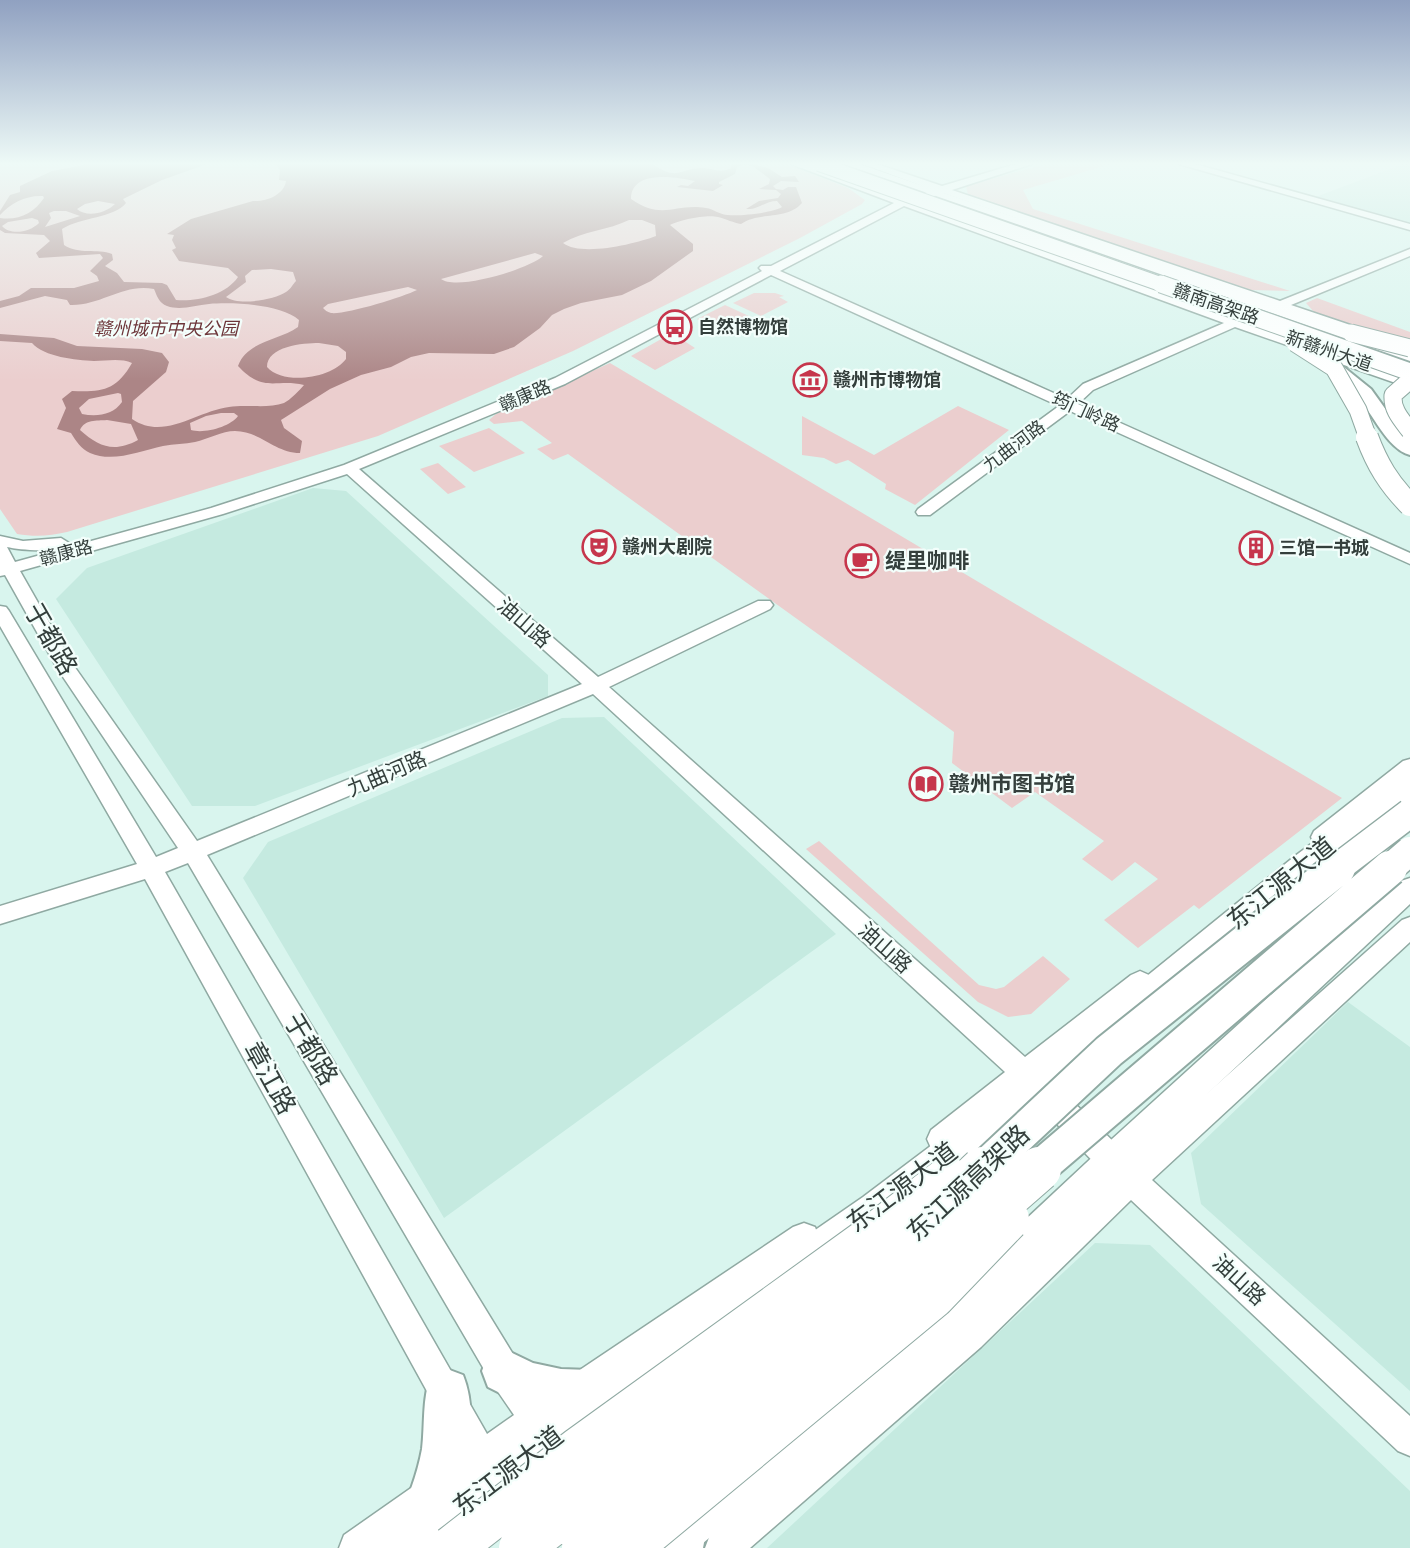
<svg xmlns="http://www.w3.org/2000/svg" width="1410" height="1548" font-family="Georgia,'Noto Sans SC',serif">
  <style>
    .built { fill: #c5eae0 }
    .green { fill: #ebcece }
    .water { fill: #ac8586; fill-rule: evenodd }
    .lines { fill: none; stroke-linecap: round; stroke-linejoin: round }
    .secondary-casing { stroke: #8fa9a2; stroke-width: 3 }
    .primary-casing { stroke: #8fa9a2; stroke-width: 3 }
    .highway-casing { stroke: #8fa9a2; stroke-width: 4 }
    .secondary { fill: #fff; fill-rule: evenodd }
    .primary { fill: #fff; fill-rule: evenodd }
    .highway { fill: #fff; fill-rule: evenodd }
    .highway-bridge-far5-casing { stroke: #8fa9a2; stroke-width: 16; stroke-linecap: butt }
    .highway-bridge-far4-casing { stroke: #8fa9a2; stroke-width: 19; stroke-linecap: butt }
    .highway-bridge-far3-casing { stroke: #8fa9a2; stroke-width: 24; stroke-linecap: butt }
    .highway-bridge-far2-casing { stroke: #8fa9a2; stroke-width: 31; stroke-linecap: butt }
    .highway-bridge-far1-casing { stroke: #8fa9a2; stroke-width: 38; stroke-linecap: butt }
    .highway-bridge-casing { stroke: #8fa9a2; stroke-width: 46; stroke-linecap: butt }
    .highway-bridge-far5 { stroke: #fff; stroke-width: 14 }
    .highway-bridge-far4 { stroke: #fff; stroke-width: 17 }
    .highway-bridge-far3 { stroke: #fff; stroke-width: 22 }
    .highway-bridge-far2 { stroke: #fff; stroke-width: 28 }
    .highway-bridge-far1 { stroke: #fff; stroke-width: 34 }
    .highway-bridge { stroke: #fff; stroke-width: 44 }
    .labels { text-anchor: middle; stroke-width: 4.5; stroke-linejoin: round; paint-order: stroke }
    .far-street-label { font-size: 18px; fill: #343f3c; stroke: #f3fefb }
    .far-poi-label { font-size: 18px; font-weight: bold; fill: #343f3c; stroke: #f3fefb; text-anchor: start }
    .far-park-label { font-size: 18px; font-style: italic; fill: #6d363a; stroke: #f3fefb }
    .poi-label { font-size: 21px; font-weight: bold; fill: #343f3c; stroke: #f3fefb; text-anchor: start }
    .street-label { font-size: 21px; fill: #343f3c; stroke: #f3fefb }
    .near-street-label { font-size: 26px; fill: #343f3c; stroke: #f3fefb }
  </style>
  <rect width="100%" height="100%" fill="#d9f5ee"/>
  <path class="built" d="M1403 164H1410V224L1313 198Z
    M313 488 346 491 548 675V696L255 806H192L56 599 87 568Z
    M604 717 836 934 444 1218 243 878 268 842 562 718Z
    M1348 1002 1410 1047V1391L1201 1204 1191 1153Z
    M1095 1243 1150 1245 1410 1491V1548H767Z"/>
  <path class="green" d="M0 164H787L848 188 865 200 862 204 800 238 573 351 378 436 67 532C50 536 35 537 17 534L0 509Z
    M1045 164H1111L1023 190 1033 209 1290 291 1250 290 968 195 966 186Z
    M754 293H775L784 296 779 297 788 302 761 316 733 303Z
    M1317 298 1410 332V345L1314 312 1306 303Z
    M725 305 751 317 722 333 697 319Z
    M672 333 695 348 655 370 631 356Z
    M610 363 1342 798 1199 909 1194 905 1138 948 1104 920 1158 879 1135 862 1112 881 1082 859 1104 841 1035 792 1012 808 952 763 954 732 568 454 553 460 537 449 552 443 522 421 494 424 489 420 496 414Z
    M958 406 1009 430 915 505 885 489 886 484 848 460 836 464 824 458 802 455V416L874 455Z
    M489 428 525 453 474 472 439 446Z
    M438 463 466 487 448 494 420 469Z
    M819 841 979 985 996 989 1004 987 1043 956 1070 979 1031 1014 1008 1017 978 1002 806 849Z"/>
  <path class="water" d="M89 164H207L162 180 123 199 126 203C114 218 81 217 62 229L64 245C79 255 97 248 112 254L113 260 105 266 117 273 124 282 162 283 167 285 176 300C196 302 226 295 238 277L228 268 179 261 172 250 176 248 172 240 174 235 167 234 191 219 253 201C266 202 284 195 286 181L279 180 280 170 276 164H653C678 182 679 168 703 168 713 168 720 174 731 168L732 164H753L768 168 782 177 795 176 799 182 781 181 773 186 776 189 783 190 788 187H796L802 203C786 221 759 211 741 224 734 223 726 219 718 217 707 214 679 220 670 225L693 244V251L651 281 622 295 581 303 564 309 552 315 540 328 514 347 494 354 429 353 411 357 391 367 361 375 330 389 281 420 284 428 302 441 300 453C275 453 260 431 235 431 222 431 208 439 195 442 185 444 174 444 163 446 140 451 113 463 90 453 81 449 76 441 71 433L57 429 66 408 62 399 72 391C102 392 116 391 132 363 121 358 106 361 94 361 76 360 44 357 32 343L0 341V334L54 338 77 346 142 349 162 353 169 362 166 372 133 401 132 419C164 441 197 411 229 407 246 404 268 409 284 403 290 400 300 390 304 385 276 378 264 394 238 366 247 341 278 341 298 327L299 320C281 304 233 302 209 304 195 305 181 311 167 306 159 303 157 296 154 289 123 283 101 306 70 305L67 300 45 296 0 308V301L19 296 31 288H74L99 281 97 276 90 271 103 258 100 254 39 258 36 253 50 241 44 235 5 233 0 230V218C18 221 34 213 44 198L43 196C26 195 11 203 0 215V211L10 195 20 192V186L52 171ZM744 164 754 167 770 179 769 184 759 189 776 190 781 194 778 198 759 201 746 209C758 210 765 201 777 201L782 207C772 213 740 216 728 215 720 215 714 209 706 208 674 203 663 221 631 199 631 169 677 177 695 181L688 186 681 185 677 187 713 191 723 185 719 184V182L735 174 737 167ZM98 201 115 204C106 213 87 218 77 209L85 204ZM54 211H66L80 216 45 227 51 218 49 213ZM32 218 38 220 39 223C30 232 11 236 2 226L8 222ZM629 220H642L655 225 656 236C635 244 581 257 563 243 583 231 609 230 629 220ZM535 253 543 256C529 269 457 291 441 279ZM271 269 293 272 296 281C293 284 290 290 286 292 274 300 238 306 226 297L246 282 245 276 252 270ZM408 287 417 290C403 297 345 315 331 313 327 312 325 310 323 308L328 304ZM319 343 338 346 346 352V359C332 378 284 386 267 367 267 346 303 343 319 343ZM118 393 121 394 122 402C113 415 97 417 82 414L79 408 89 399ZM221 413H234L238 416C230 427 204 434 191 430L190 423 206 416ZM107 420 131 424 138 440C114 453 99 447 80 430 85 419 96 421 107 420Z"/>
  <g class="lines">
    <g class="secondary-casing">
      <path id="secondary" d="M791 164H805L904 200 933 190 863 164H877L942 186 1016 164H1032L952 190 1280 301 1410 249V256L1291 305 1374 333 1376 336 1374 339 1370 340 943 193 913 203 1410 380V388L1235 327 1093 390 1078 404 1410 553V564L1070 411 930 515H918L916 512 918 509 1059 406 771 275 565 384 359 469 598 677 758 601H770L773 605 770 609 609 687 1025 1057 1131 975 1140 971 1149 975 1153 982 1149 989 1044 1073 1132 1160 1402 920 1410 917V942L1152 1180 1410 1416V1456L1398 1451 1131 1200 981 1347 750 1548H705L710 1535 959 1325 1111 1180 1024 1090 951 1148 941 1152 931 1148 927 1139 931 1130 1005 1072 593 694 207 855 516 1359 541 1396 793 1227 804 1223 815 1227 819 1238 815 1249 614 1384 559 1423 561 1429 556 1441 544 1446 534 1442 503 1464 505 1468 500 1480 488 1485 479 1481 387 1548H339L344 1535 461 1453 145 879 0 924V906L137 864 0 626V606L6 607 9 611 156 857 178 848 57 668 5 575 0 576V536L23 541 61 538 69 543C60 554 20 550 7 547L15 562 211 508 344 465 555 378 762 271 759 268 761 266H771L894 203ZM904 206 1224 323 1083 384 1067 399 780 271ZM347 474 582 684 197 841 74 666 20 571 223 514ZM188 863 492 1383 514 1415 487 1434 165 872Z
        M1179 164H1195L1410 224V230Z
        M1410 759V777L1330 843 1322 845 1314 843 1311 837 1314 831 1403 761Z"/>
    </g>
    <g class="primary-casing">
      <path id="primary" d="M802 164H817L849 178 848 180H840Z
        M844 164H859L1410 352V361Z
        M1410 774V796L1313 870 1048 1094 887 1221 634 1399 508 1493 440 1548H386L392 1533 480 1465 608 1373 863 1197 1026 1074 1295 856 1401 777Z
        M1410 878V904L1125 1171 960 1331 697 1548H644L650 1533 934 1305 1101 1149 1349 924 1401 881Z"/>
    </g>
    <g class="highway-casing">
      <path id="highway" d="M1334 363 1340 364 1371 389 1394 421 1410 438V455C1387 449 1372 412 1357 396 1348 387 1337 380 1328 372L1325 368 1328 364Z
        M1410 786V813C1396 826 1386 841 1365 835L1361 827C1370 811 1392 791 1410 786Z
        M504 1349 533 1363 561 1369 590 1370 621 1364 637 1370 643 1386 637 1402C584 1423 537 1413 488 1387L482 1371 488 1355Z
        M447 1369 463 1375C484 1427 458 1499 436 1548H392L390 1542C402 1511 416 1482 422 1449 425 1424 422 1399 431 1375Z
        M682 1508 699 1515 706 1532 703 1548H655L665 1515Z"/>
    </g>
    <use href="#secondary" class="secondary"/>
    <use href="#primary" class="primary"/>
    <use href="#highway" class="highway"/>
    <g class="highway-bridge-far5-casing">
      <path id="highway-bridge-far5" d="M819 164 1166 286"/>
    </g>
    <g class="highway-bridge-far4-casing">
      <path id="highway-bridge-far4" d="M1161 284 1410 372
        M1351 333 1410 348
        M1295 343 1334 368 1358 410 1368 438
        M1410 380 1393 395C1392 410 1401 419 1410 431"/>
    </g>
    <g class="highway-bridge-far3-casing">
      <path id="highway-bridge-far3" d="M1367 437C1377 464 1389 484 1410 505"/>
    </g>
    <g class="highway-bridge-far2-casing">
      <path id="highway-bridge-far2" d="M1336 869 1410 813
        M1389 869 1410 851"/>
    </g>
    <g class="highway-bridge-far1-casing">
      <path id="highway-bridge-far1" d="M982 1170 1109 1051 1338 868
        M1037 1170 1390 868"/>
    </g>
    <g class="highway-bridge-casing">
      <path id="highway-bridge" d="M452 1548 578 1450 881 1231 948 1179
        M521 1548 898 1249 983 1169
        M584 1548 914 1278 1039 1169
        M629 1548 933 1296 1007 1219"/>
    </g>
    <use href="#highway-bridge-far5" class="highway-bridge-far5"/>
    <use href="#highway-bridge-far4" class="highway-bridge-far4"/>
    <use href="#highway-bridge-far3" class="highway-bridge-far3"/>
    <use href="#highway-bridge-far2" class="highway-bridge-far2"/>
    <use href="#highway-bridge-far1" class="highway-bridge-far1"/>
    <use href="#highway-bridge" class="highway-bridge"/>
  </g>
  <linearGradient id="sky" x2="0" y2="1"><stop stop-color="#90a1c1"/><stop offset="0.43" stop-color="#eefaf7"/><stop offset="1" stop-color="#eefaf7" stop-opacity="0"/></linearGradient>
  <rect width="1410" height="381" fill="url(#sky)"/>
  <defs>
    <g id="bus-ring" transform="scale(1.725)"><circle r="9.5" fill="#f3fefb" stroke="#c6364c" stroke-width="1.5"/><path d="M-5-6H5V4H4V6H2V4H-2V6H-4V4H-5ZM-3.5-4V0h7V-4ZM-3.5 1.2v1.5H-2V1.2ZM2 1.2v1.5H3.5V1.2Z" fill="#c6364c"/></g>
    <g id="museum-ring" transform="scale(1.725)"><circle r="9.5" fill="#f3fefb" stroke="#c6364c" stroke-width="1.5"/><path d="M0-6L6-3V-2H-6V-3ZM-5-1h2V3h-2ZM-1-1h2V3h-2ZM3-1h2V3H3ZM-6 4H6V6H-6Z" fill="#c6364c"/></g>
    <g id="theatre-ring" transform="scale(1.725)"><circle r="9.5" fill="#f3fefb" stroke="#c6364c" stroke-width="1.5"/><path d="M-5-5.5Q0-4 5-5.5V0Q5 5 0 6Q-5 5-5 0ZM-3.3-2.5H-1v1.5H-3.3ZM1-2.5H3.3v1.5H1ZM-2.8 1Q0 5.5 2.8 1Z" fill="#c6364c"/></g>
    <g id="building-ring" transform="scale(1.725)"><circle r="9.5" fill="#f3fefb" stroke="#c6364c" stroke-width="1.5"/><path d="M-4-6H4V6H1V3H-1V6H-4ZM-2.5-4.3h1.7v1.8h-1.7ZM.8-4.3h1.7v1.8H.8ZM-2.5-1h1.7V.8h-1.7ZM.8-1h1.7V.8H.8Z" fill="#c6364c"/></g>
    <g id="cafe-ring" transform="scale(1.725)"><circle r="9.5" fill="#f3fefb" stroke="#c6364c" stroke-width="1.5"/><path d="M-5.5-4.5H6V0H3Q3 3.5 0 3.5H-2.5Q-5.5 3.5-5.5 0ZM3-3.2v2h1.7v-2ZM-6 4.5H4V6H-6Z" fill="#c6364c"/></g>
    <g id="library-ring" transform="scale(1.725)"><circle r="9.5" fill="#f3fefb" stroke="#c6364c" stroke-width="1.5"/><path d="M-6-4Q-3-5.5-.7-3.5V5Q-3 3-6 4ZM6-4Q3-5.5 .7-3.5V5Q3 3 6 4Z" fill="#c6364c"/></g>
  </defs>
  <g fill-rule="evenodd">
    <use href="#bus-ring" x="675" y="327"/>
    <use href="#museum-ring" x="810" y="380"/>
    <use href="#theatre-ring" x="599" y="547"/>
    <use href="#building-ring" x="1256" y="548"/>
    <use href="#cafe-ring" x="862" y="561"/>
    <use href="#library-ring" x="926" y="784"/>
  </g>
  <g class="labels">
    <g class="far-street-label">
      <text transform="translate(1216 304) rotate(19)" y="6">赣南高架路</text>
      <text transform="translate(1329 351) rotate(19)" y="6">新赣州大道</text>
      <text transform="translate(525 396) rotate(-23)" y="6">赣康路</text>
      <text transform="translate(1086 412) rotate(24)" y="6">筠门岭路</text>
      <text transform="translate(1014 446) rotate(-37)" y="6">九曲河路</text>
      <text transform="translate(66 553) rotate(-15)" y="6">赣康路</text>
    </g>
    <g class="far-poi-label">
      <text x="698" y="333">自然博物馆</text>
      <text x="833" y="386">赣州市博物馆</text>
      <text x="622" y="553">赣州大剧院</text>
      <text x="1279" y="554">三馆一书城</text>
    </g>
    <g class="far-park-label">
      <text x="166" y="335">赣州城市中央公园</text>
    </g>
    <g class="poi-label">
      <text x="885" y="568">缇里咖啡</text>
      <text x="949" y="791">赣州市图书馆</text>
    </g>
    <g class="street-label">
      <text transform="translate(524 623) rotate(41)" y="7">油山路</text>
      <text transform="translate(387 774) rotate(-23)" y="7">九曲河路</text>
      <text transform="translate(885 948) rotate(42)" y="7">油山路</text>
      <text transform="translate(1239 1280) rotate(43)" y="7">油山路</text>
    </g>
    <g class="near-street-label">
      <text transform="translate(51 639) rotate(60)" y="9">于都路</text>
      <text transform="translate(1281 883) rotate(-39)" y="9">东江源大道</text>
      <text transform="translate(311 1049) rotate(59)" y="9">于都路</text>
      <text transform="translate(270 1078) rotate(61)" y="9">章江路</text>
      <text transform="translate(968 1183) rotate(-43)" y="9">东江源高架路</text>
      <text transform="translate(902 1187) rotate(-37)" y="9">东江源大道</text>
      <text transform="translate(508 1471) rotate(-37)" y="9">东江源大道</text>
    </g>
  </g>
</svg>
